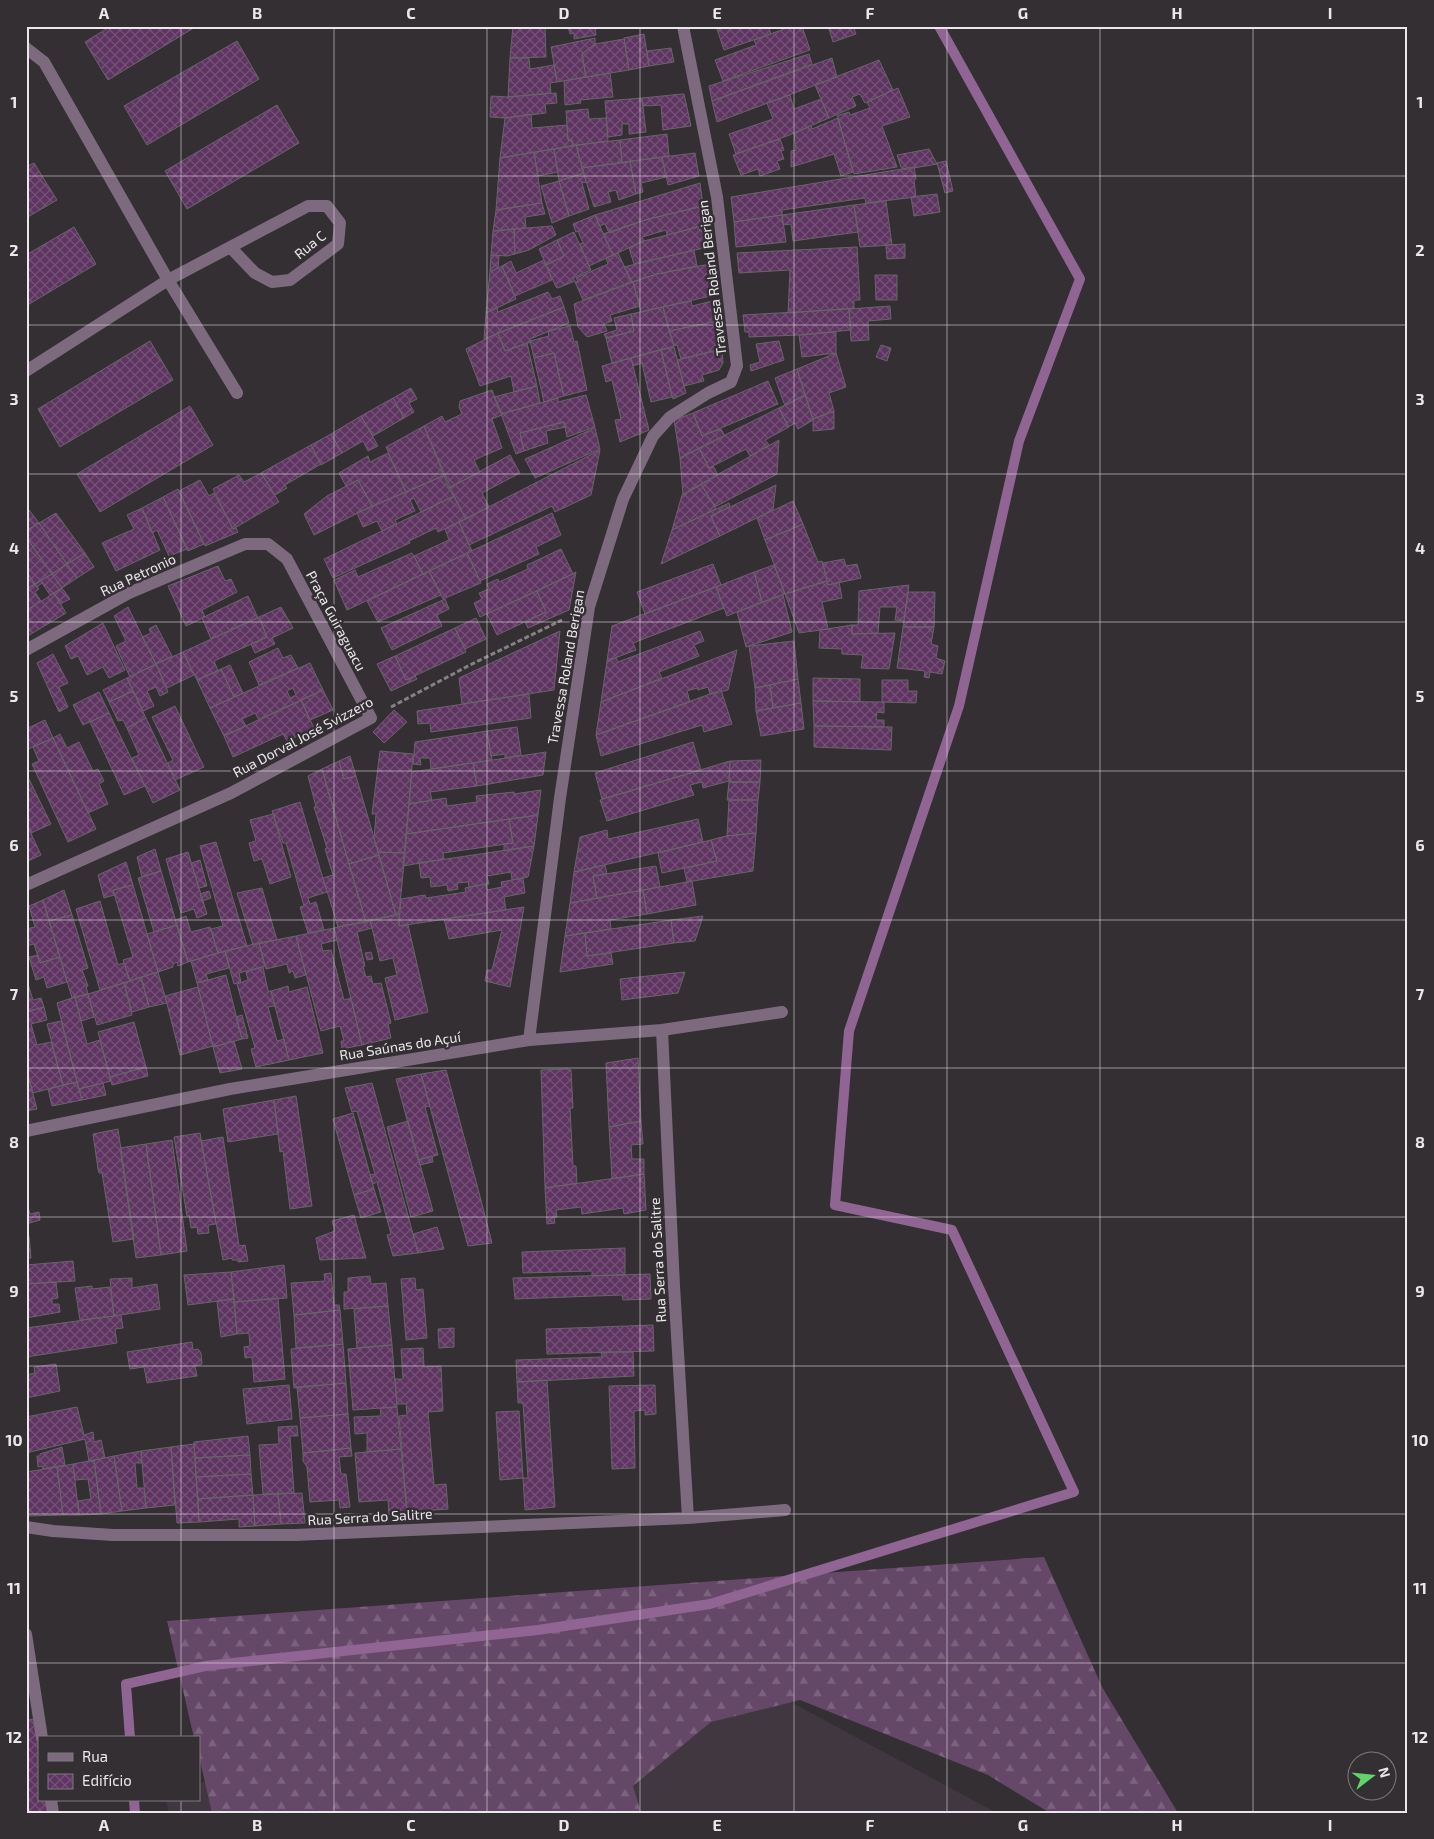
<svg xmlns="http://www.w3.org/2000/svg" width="1434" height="1839" font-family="'Exo 2',sans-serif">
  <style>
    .built { fill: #403740 }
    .forest { fill: url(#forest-firs) }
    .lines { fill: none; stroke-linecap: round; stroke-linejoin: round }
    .stream { stroke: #906493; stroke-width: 10 }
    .building { fill: url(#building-cross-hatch); stroke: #686469; fill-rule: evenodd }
    .path { stroke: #858285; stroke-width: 3; stroke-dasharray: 5 2.5; stroke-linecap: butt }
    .minor { stroke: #7e6a7f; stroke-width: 12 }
    .grid { fill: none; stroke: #ebe8eb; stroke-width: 1; stroke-opacity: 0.55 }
    .labels { text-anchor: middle; stroke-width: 5; stroke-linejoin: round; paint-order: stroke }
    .street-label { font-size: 14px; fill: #ebe8eb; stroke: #332f33 }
    .neatline { fill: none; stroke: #ebe8eb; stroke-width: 2 }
    .grid-label { font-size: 16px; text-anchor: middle; font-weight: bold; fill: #ebe8eb }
  </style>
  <defs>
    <pattern id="forest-firs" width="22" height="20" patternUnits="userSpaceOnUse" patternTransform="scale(1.25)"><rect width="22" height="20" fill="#654867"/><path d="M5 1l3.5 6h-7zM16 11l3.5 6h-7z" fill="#7b627d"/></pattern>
    <pattern id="building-cross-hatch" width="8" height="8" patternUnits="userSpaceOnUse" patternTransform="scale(1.25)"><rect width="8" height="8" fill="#5e3461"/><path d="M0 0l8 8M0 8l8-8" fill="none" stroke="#755178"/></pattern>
  </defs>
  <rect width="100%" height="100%" fill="#332f33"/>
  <path class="built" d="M739 1674 997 1813H169L166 1800H199V1783Z"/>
  <path class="forest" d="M1044 1557 1102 1687 1178 1813H1050L988 1775 800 1700 711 1722 633 1786 641 1813H212L199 1756V1738H194L167 1621Z"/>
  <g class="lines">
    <path class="stream" d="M130 1738 126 1684 205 1666 538 1630 710 1604 1074 1492 952 1230 835 1205 849 1031 959 706 1019 441 1080 279 939 26
      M134 1800 135 1813"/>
  </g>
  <path class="building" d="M111 26H197L108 80 85 42Z
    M513 26H545L546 57 510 58Z
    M568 26H610L595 29 596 35 574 39V33L570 34Z
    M716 26H768L771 34 724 50Z
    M792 26H802L810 50 723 81 715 60 756 45 754 40Z
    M828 26H853L856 34 833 42Z
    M644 34 649 66 629 70 624 38Z
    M595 38V44L582 54 586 77 557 82 551 47Z
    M624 39 629 70 586 77 582 54 595 44Z
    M237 41 259 79 147 145 124 106Z
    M671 48 674 62 649 66 647 51Z
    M809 54 812 64 712 101 709 86Z
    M510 58H529L530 69 554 65 557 82 550 83 551 93 508 97Z
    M832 58 837 77 717 122 712 101Z
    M879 60 893 90 865 103 860 94 852 97 856 106 829 118 815 85Z
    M610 73 613 97 580 100 581 103 565 105 564 81Z
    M898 88 910 117 882 126 897 167 854 174 837 116 849 112 850 115 870 108 867 102Z
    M556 93 557 103 545 104 546 113 505 118 490 117 491 96 508 97Z
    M682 94H684L691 126 663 130 661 105 643 106 642 98Z
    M790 95 794 109 821 99 829 118 787 136 736 154 729 134 773 119 767 103Z
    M642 98 646 132 629 134V124H622V135L608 137 605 101Z
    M277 105 299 143 187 209 165 171Z
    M588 109 589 119 606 118 608 141 573 146 572 140H568L566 111Z
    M531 114 532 128 567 125 568 140H572L573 146 500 158 505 118Z
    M838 118 853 172 841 176 834 154 791 167V151L796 150 794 133 811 126 812 129Z
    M667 134 669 156 622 163 620 140Z
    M780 139 784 150 781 151 784 159 777 161 780 169 760 176 758 169 741 175 733 155Z
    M620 140 622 163 582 168 576 145Z
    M576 145 584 173 559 181 554 149Z
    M554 149 558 172 538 176 534 152Z
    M929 149 937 164 902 170 897 155Z
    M534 152 542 203 496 210 500 158Z
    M695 153 699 176 668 185 662 157Z
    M662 157 666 177 641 183 643 192 636 194 630 161Z
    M630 161 636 194 619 200 616 190 608 192 611 202 594 207 582 168Z
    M946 161 953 191 945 193 937 163Z
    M34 163 57 200 26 218V167Z
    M914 167 916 179H914L916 197 866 203 865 198 782 210V215L734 222 731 197Z
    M584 173 586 182 582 183 589 209 569 216 559 181Z
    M559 181 569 216 552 223 541 186Z
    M700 183 703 206 645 220 609 233 605 224 599 226 595 215Z
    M937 194 940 212 914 216 911 197Z
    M886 201 892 245 860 247 854 205Z
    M542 203 545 214 525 217 526 228 493 231 496 210Z
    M854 205 858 232 793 241 791 224 783 225 782 215Z
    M703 206 706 225 667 235 666 230 642 237 644 241 613 255 603 234 645 220Z
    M595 215 613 255 589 266 580 244 583 243 578 231 576 232 573 224Z
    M782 215 786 242 736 247 734 222Z
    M706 225 708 247 634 264 629 248 644 241Z
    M552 226 556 235 529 250 515 254 514 229Z
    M74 227 96 264 26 306V255Z
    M514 229 515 254 507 256 491 255 493 231Z
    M574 232 591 270 573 278 575 281 558 288 556 287 546 265 564 256 557 240Z
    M557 240 564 256 546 265 539 249Z
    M905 244V258L887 259 886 245Z
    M857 247 860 300H854V308L788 313 790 270 739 273 737 253Z
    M694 250 697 266 657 274 632 282 624 267Z
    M618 253 632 282 583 300 575 282 578 281 576 278 608 264 606 258Z
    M491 255 499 256 498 268 490 272Z
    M544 260 552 280 515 296 502 266 511 261 516 273Z
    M710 264 715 295 641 312 633 282 657 274Z
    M502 266 516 299 486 313 490 272Z
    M875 275H897V300H876Z
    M633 282 640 306 610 315 612 321 604 324 607 331 587 337 578 327 574 304Z
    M548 292 552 299 560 296 564 307 484 339 486 313 497 307 498 312Z
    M716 300 718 321 669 331 663 307 691 301 692 306Z
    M890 306 891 319 868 321 869 340 851 341 849 309Z
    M564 307 569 323 530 339 531 342 505 351 498 333Z
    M663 307 674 346 612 363 606 338 634 331 631 314Z
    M849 309 851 330 799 335 749 337V332H745L743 315Z
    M631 314 634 331 606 338 604 334 617 330 614 318Z
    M718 321 722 349 681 359 677 345 674 346 669 331Z
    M570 326 574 342 577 341 587 390 564 396 554 353 534 358 530 341 549 336 548 331Z
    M836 332V353L802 357 799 335Z
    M498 333 505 351 527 343 537 386 514 392 511 376 480 386 466 349Z
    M150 341 173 380 60 447 38 409Z
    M779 341 784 360 751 371 750 365 760 362 756 344Z
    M881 345 891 348 887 361 876 357Z
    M674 347 686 393 673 399 661 350Z
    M722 349 723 363 719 370 702 375 704 381 684 386 677 360Z
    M661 350 672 397 651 402 642 363 633 366 631 358Z
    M554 353 564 396 544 402 534 358Z
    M836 353 846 387 829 393 834 411 813 419 797 369Z
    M631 358 649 430 620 442 615 420 621 419 612 380 606 382 602 366Z
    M797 369 805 395 785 406 775 378Z
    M768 381 778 404 702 436 693 413Z
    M537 386 540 403 501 414 494 397Z
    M411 388 417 399 409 403 414 412 404 418 393 398Z
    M492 390 502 415 492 419 502 448 474 460 480 472 449 488 424 426 442 416 445 422 462 414 459 407 460 401Z
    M586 395 595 427 567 437 564 422 520 433 524 451 516 454 501 414 558 398V402Z
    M805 395 813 420 798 429 795 423 788 427 779 408Z
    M393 398 404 418 373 436 361 416Z
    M190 406 213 445 100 512 77 474Z
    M779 408 789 427 765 440 769 445 750 456 746 449 709 468 699 448Z
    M834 411V429L813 431V419Z
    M693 413 702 436 721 429 725 436 680 458 674 420Z
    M361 416 378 446 368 451 363 441 342 453 331 434Z
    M564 422 566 427 546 431 548 443 524 451 520 433Z
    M424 426 445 475 406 492 386 447Z
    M595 428 600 449 535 478 525 459Z
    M331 434 342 453 321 465 311 445Z
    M779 440 777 474 715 507 701 484Z
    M311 445 321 464 285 485 287 488 275 495 261 473Z
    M699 448 709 468 713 466 718 475 683 495 680 458Z
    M600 450 591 495 555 512 552 506 469 545 459 522Z
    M388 453 406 492 372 506 358 480 346 486 339 473 368 456 370 462Z
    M510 455 520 473 482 493 489 507 466 519 449 488Z
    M261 473 279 502 233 529 213 489 239 475 244 482Z
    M445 475 454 496 421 512 414 498 410 500 415 511 395 520 397 524 382 531 377 521 363 527 357 513Z
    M200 480 209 496 214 493 233 529 236 528 238 532 205 546 179 491Z
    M358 480 372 506 314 535 304 514 327 496Z
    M701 484 716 509 672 530 682 495Z
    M776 485 773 510 720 536 711 516Z
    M178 489 204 544 188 551 163 497Z
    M454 496 466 519 438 532 436 528 409 541 410 543 333 578 324 559Z
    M163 497 187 549 169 556 157 530 152 533 142 508Z
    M793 501 803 524 765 540 757 518Z
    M729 503 730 507 711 516 720 536 661 564 672 530Z
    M142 508 160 550 116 571 102 543 134 529 127 515Z
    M29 510 39 523 26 531V511Z
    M56 513 85 553 67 564 39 523Z
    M552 513 561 535 536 547 539 554 480 581 467 553Z
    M459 522 472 551 423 574 414 556 449 540 445 529Z
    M39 523 67 564 52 574 26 537V531Z
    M803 524 818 562 822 561 827 581 785 594 765 540Z
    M26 537 52 574 35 584 26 571Z
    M561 549 573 574 480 617 474 603 482 599 479 593 489 589 487 584 498 579 499 582 528 569 527 565Z
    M85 553 94 567 77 578 67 564Z
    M412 553 423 574 347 610 334 580 355 570 358 577Z
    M467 553 481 583 443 599 429 571Z
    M844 559 846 566 857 564 861 578 828 585 823 563Z
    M67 564 77 578 62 588 52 574Z
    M713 564 721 585 645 614 637 592Z
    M774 565 785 594 762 602 754 572Z
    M218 566 225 581 231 579 237 592 202 610 205 617 186 626 168 586Z
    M26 571 35 584 26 589Z
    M429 571 441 595 378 622 367 601Z
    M576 572 569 610 528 628 525 622 546 612 537 591Z
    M754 572 762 602 727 616 716 587Z
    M52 574 62 588 50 595 42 583 37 587 35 584Z
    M827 581 828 585 839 582 842 598 822 602 828 629 799 633 785 594Z
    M35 584 39 589 35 592 41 601 28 609 26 606V589Z
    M909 585 904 621 895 620 897 607H880L878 633 852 634V625H858L859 591Z
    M716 587 724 608 633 643 636 650 607 661 612 626Z
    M62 588 70 599 60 604 54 593Z
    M537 591 546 612 497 635 487 614Z
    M908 592H935L934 627H903Z
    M54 593 66 613 26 637V611Z
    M783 595 792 632 746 647 737 612Z
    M248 596 258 618 211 639 202 618Z
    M445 599 449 609 437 615 442 626 392 650 381 628Z
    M128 607 156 664 130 677 116 646 126 641 114 616Z
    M281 607 293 628 272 638 275 644 255 653 251 644 267 637 259 617Z
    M259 617 267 637 214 661 218 671 197 680 183 652Z
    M476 618 486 639 465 649 455 628Z
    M103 623 125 670 109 678 103 667 87 675 78 656 71 659 65 646Z
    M156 625 172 656 156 664 142 637 151 633 149 629Z
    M852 625V634L895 633 889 669 861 668 863 655 842 654V649L819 648 820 630Z
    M903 627H934L931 644 938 646 936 658 945 661 942 674 930 672 929 678 924 677 925 671 897 668Z
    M455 628 466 652 406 680 395 656Z
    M560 631 554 690 462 704 459 678Z
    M700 631 704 641 694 645 699 656 659 672 662 678 601 702 607 661 616 658 618 662Z
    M794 641 798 679 755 688 749 646Z
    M278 648 283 658 291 655 298 668 259 685 249 662Z
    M737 650 728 690 710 694 708 687 698 690 697 688 687 691 690 702 596 735 601 702Z
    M183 652 194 675 167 688 156 664Z
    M53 654 68 683 59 687 68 707 59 712 37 663Z
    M395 656 406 680 415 676 417 679 391 691 377 664Z
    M310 663 323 690 259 720 255 713 242 719 246 726 224 736 210 708ZM293 688 296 695 290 698 287 691Z
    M156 664 168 692 160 696 156 687 147 691 154 706 143 711 127 678Z
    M230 665 243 693 234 697 221 669Z
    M221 669 234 697 210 708 197 680Z
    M127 678 133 691 109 702 103 690Z
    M813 678 860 679V702L813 701Z
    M798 679 801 703 773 708 770 685Z
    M882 680H908V691H917L916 703 882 702Z
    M770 685 773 708 756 711 755 688Z
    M323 690 333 710 310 720 301 700Z
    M721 690 732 724 704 732 702 725 601 756 596 735Z
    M133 691 146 718 127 728 123 720 118 721 109 702Z
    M99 692 109 713 83 725 73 705Z
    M529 694 531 718 431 732 430 723 418 724 417 711Z
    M301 700 314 728 287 741 283 734 233 757 224 736Z
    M813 701 884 702V713L877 712 876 720H884V727L814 726Z
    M801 703 804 729 761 736 756 711Z
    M175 706 204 767 175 780 168 763 173 760 152 717Z
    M394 710 407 722 384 743 373 732Z
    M109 713 145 786 124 795 90 722Z
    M146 718 180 790 153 803 132 758 139 755 127 728Z
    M45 720 53 738 26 750V729Z
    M814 726 892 727 891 750 814 747Z
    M517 727 521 755 505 758V754L491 756 487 731Z
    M487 731 492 760 431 769 430 758H420L421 765 413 764 415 742Z
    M60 734 67 748 79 742 93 771 98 769 104 781 99 784 108 804 88 813 53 738Z
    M53 738 96 829 68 842 32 764 39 761 33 747Z
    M693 742 701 770 602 799 595 773Z
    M380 751 413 754 405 853 378 852 374 839 376 814H372Z
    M546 752 543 775 477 786 473 763Z
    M350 756 356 776 344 779 339 761Z
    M761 760 760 782H729L730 761Z
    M339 761 344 779 356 776 379 855 349 864 322 769Z
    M730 761 729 781 703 788 702 782 690 785 694 795 607 821 600 800Z
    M473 763 477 786 430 792 432 800 409 804 412 772Z
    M322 769 349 864 366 922 338 927 323 878 333 875 325 849 327 848 314 807H316L308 776Z
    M26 773 51 824 31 833 26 823Z
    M729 782H760L758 800H727Z
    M541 790 538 815 406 834 409 804 446 798 447 806 477 802 476 796 514 792V794Z
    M729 800H758L756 833 727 836Z
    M300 802 327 892 308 898 310 904 316 902 324 930 308 933 300 907 304 906 286 843H283L272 811Z
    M273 814 291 877 270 884 262 859 254 861 249 843 256 841 250 820Z
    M538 815 534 846 504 851V844L513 843 509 819Z
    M509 819 513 843 443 853 444 859 403 866 406 834Z
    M698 819 703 842 574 872 580 837 607 830 608 839Z
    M26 823 41 855 26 862Z
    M756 833 753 871 687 882 684 868 717 861 711 840 726 836Z
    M711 840 717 861 662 873 658 853Z
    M216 842 247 946 218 953 211 929 223 926 200 846Z
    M534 846 528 877 512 880 511 872 487 876 489 884H486L469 887 468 882 457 883 458 889 448 891 447 885 431 887 430 877 421 878 419 863Z
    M155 849 161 871 142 877 137 857Z
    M188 852 207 914 197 918 194 909 181 913 166 859Z
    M378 852 405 853 399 914 396 915Z
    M379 855 396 915 366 922 349 864Z
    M200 860 207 886 199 888 191 863Z
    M126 862 133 885 113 890 114 895 104 898 98 875Z
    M605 865 607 874 593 876 597 898 570 903 574 872Z
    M656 866 660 887 597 898 593 876Z
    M161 871 177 925 154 932 138 878Z
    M523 878 525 893 504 897 506 910 399 926 401 899 425 895 426 898 466 892 465 888 486 884 487 890 502 887 501 882Z
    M692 881 696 905 647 914 643 890Z
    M133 885 158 972 130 981 123 960 133 957 113 890Z
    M262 888 277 940 253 945 237 893Z
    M64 890 72 915 49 921 43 900Z
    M643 890 647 914 610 920 611 929 565 936 570 903Z
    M209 891 211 898 202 901 200 894Z
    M43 900 60 957 40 963 34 944 26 946V929L35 927 29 906Z
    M100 901 118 965 124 963 130 981 100 990 76 909Z
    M524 907 510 987 485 981 487 970H492L502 930 449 939 444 919Z
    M399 914V926L408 925 428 1012 395 1020 385 978 397 975 393 958 380 961 370 920Z
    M72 915 88 968 82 970 88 986 86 987 88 994 72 998 49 921Z
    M186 916 191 932 210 927 218 953 188 962 175 920Z
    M703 916 695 941 674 943 671 920Z
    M370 920 372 928 357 932 365 966 363 967 366 977 371 976 373 984 381 983 391 1023 388 1024 391 1038 362 1045 334 928Z
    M671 920 674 943 587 956 585 933Z
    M177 925 188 962 178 966 177 962 173 964V967L158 972 147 934Z
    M334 928 337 940 321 944 323 951 331 950 344 1000 351 998 362 1045 342 1049 341 1041H344L340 1026 321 1031 296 936Z
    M585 933 587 956 611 953 613 964 560 972 565 936Z
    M296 936 306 975 295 978 293 971 289 973 287 964 266 969 259 943Z
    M259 943 265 966 239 973 241 982 234 984 225 951Z
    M225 951 229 968 206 974 208 980 197 983 191 961Z
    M371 952 373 959 367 960 365 953Z
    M38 955 40 963 60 957 67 982 47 988 44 977 36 980 29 957Z
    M263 967 268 991H271L275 1006 268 1007 277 1041 284 1039 289 1060 256 1067 251 1049 255 1048 237 984 248 980 246 972Z
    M158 972 167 1003 149 1007 141 977Z
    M685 972 678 993 622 1000 620 979Z
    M226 975 242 1039 213 1047 197 983Z
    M141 977 149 1007 132 1012 124 983Z
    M26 978 33 1000 41 998 44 1007 26 1012Z
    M124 983 132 1015 97 1025 88 994Z
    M288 986 289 992 307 987 323 1053 289 1060 271 991Z
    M198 987 213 1046 180 1055 165 996Z
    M88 994 94 1017 81 1021 75 997Z
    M75 997 87 1044 100 1040 111 1081 79 1089 57 1003Z
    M44 1007 47 1020 31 1024 37 1045 51 1042 63 1085 33 1093 26 1068V1012Z
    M242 1015 248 1038 242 1039 236 1017Z
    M61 1021 77 1082 63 1085 47 1024Z
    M134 1022 146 1067 110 1077 98 1032Z
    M234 1041 242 1069 220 1073 213 1047Z
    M638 1058 641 1121 609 1127 606 1063Z
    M146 1067 148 1076 112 1085 110 1077Z
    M26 1068 37 1109 26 1111Z
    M567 1069 571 1070 573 1108H570L573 1166H576L577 1183 545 1188 541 1070Z
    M446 1070 477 1185 492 1243 468 1246 421 1074Z
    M421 1074 430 1106 425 1107 438 1155 418 1160 396 1079Z
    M77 1082 82 1100 52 1106 48 1089Z
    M103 1083 106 1095 82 1100 79 1089Z
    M372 1083 413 1234 418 1253 393 1256 387 1235 391 1234 377 1182 373 1184 370 1175 375 1174 357 1111 352 1112 345 1088Z
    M296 1096 312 1206 290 1209 283 1151 280 1152 274 1100Z
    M274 1100 278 1134 228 1142 223 1109Z
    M353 1113 374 1189 354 1195 333 1119Z
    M408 1121 433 1211 411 1217 387 1127Z
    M641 1121 643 1144 631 1145 632 1159H644V1174L612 1179 609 1127Z
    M118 1129 134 1239 113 1242 102 1173H99L98 1169 93 1134Z
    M200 1133 216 1224 208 1225 209 1233 198 1234 197 1227 191 1228 189 1215 187 1216 174 1137Z
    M223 1137 239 1246 245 1245 248 1261 238 1262V1260H232V1258L223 1260 201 1141Z
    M172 1140 187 1251 161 1255 146 1144Z
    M146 1144 161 1255 136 1258 120 1148Z
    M432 1156 433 1162 420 1165 418 1160Z
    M644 1174 646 1210 624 1214 623 1208 582 1214 581 1207 556 1210 557 1217H554L555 1223 547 1224 545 1188Z
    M374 1189 381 1212 361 1218 354 1195Z
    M26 1201 30 1214 39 1212 40 1220 26 1224Z
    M354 1215 366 1258 320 1260 316 1238 335 1231 332 1221Z
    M437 1227 444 1249 418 1253 413 1234Z
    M26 1236H29L31 1258H26Z
    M625 1248V1275L592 1276V1271L523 1273 522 1252Z
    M73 1261 75 1281 26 1284V1265Z
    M284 1265 287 1298 234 1302 231 1272Z
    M231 1272 234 1299 188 1305 184 1275Z
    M331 1273 334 1305H339L340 1310 294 1315 291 1283 325 1281 324 1274Z
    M650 1274 651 1299 623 1300 622 1295 515 1299 513 1278Z
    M370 1276 371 1284 386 1283 388 1306 344 1309V1292H348V1278Z
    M132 1278V1288L157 1284 160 1309 114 1316 110 1279Z
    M415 1278 416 1290 423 1289 427 1338 406 1340 401 1279Z
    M56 1282 58 1298 52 1299V1304H59L60 1312 26 1318V1284Z
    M92 1286V1289L110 1287 114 1316 80 1320 75 1288Z
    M278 1298 285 1379 254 1382 252 1357 245 1358 244 1347 250 1346 249 1333 237 1334 234 1302Z
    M234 1299 237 1334 221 1337 217 1301Z
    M388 1306 392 1345 357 1348 354 1309Z
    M340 1310 343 1344 296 1348 294 1315Z
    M121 1315 123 1328 115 1329 117 1343 26 1357V1328Z
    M653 1325 654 1351 547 1354 546 1329Z
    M454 1328V1347L439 1348 438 1329Z
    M192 1342 193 1350 198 1349 201 1353 202 1364 195 1366 197 1376 147 1383 144 1367 130 1369 127 1352Z
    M343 1344 346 1383 294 1388 291 1349Z
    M392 1345 397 1407 353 1410 348 1349Z
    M423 1348 424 1367 441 1366 443 1411 428 1412 434 1485 446 1484 448 1509 407 1512 399 1416 407 1415 406 1404H397L395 1379H403L401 1349Z
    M601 1352H633L634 1376 517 1382 516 1360 602 1357Z
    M56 1364 60 1391 26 1398V1375L35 1373 34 1367Z
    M547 1380 555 1507 525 1510 523 1478H528L523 1403H518L517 1382Z
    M346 1383 348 1414 300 1418 297 1387Z
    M289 1385 292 1419 247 1424 243 1389Z
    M655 1385 656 1414 645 1415V1410L634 1411 635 1468 612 1469 609 1386Z
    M77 1407 84 1435 93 1432 94 1442 101 1440 105 1458 89 1461 85 1439 26 1453V1417Z
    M397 1407 401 1449 367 1452V1433L355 1434 354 1417 381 1416 380 1408Z
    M519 1411 523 1478 500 1480 496 1412Z
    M348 1414 351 1448 303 1453 300 1418Z
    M297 1426 298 1436H290L294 1493 263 1494 259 1445 279 1444 278 1427Z
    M248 1436 250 1455 195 1458 194 1442Z
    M194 1444 199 1522 177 1523 171 1447Z
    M62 1447 65 1465 43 1469 42 1466 38 1467 37 1456H40V1454Z
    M171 1447 175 1505 146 1508 141 1451Z
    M351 1448 352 1456 339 1457 341 1474H346L350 1507 340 1508 339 1500 310 1502 307 1467 303 1461V1453Z
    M401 1449 407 1512 389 1514 388 1500 359 1502 355 1453Z
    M141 1451 142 1463H135L137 1488H144L146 1508 122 1511 114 1456Z
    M250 1455 251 1474 196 1477 195 1458Z
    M114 1456 122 1511 101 1514 94 1460Z
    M94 1460 101 1514 79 1515 78 1501 91 1499 88 1479 75 1480 73 1464Z
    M73 1464 79 1515H63L57 1467Z
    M57 1467 63 1515 26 1516V1472Z
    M251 1474 253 1495 198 1499 196 1477Z
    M302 1493 305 1523 281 1524 278 1494Z
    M278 1494 281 1524 255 1526 253 1495Z
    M253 1495 255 1526 239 1527V1519L199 1522 198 1499Z
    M34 1719 39 1751V1800H47L49 1813H26V1720Z"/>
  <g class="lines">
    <path class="path" d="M391 707 470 665 562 620"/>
    <path class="minor" d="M26 48 44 62 168 280 237 393
      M26 371 168 280 308 206H327L340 223 338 244 290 280 272 282 255 273 230 247
      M26 650 129 593 245 544H268L287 559 371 718 231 793 26 885
      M662 1030 674 1286 688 1518
      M529 1040 560 798 589 607 623 499 653 436 670 417 708 393 731 382 737 366 717 197 683 26
      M26 1131 230 1089 529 1040 662 1030 782 1012
      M26 1527 53 1531 113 1535H295L688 1518 785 1510
      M26 1634 42 1738
      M51 1800 53 1813"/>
  </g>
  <path class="grid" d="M181 26V1738M334 26V1813M487 26V1813M640 26V1813M794 26V1813M947 26V1813M1100 26V1813M1253 26V1813M26 176H1408M26 325H1408M26 474H1408M26 622H1408M26 771H1408M26 920H1408M26 1068H1408M26 1217H1408M26 1366H1408M26 1514H1408M26 1663H1408M181 1800V1813"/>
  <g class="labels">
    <g class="street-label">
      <text transform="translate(310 245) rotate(-39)" y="5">Rua C</text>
      <text transform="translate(712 278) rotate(-97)" y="5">Travessa Roland Berigan</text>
      <text transform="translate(138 575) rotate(-25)" y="5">Rua Petronio</text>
      <text transform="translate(336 621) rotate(62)" y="5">Praça Guiraguacu</text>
      <text transform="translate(566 667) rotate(-80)" y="5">Travessa Roland Berigan</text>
      <text transform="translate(303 737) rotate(-28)" y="5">Rua Dorval José Svizzero</text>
      <text transform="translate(400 1046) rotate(-9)" y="5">Rua Saúnas do Açuí</text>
      <text transform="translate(658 1260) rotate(-93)" y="5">Rua Serra do Salitre</text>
      <text transform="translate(370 1517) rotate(-3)" y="5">Rua Serra do Salitre</text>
    </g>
  </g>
  <rect width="1434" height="1839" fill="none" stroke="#332f33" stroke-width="55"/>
  <rect x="38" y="1736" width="162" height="65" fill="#332f33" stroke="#7d797d"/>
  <rect x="48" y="1753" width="25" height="8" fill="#7e6a7f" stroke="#7d797d"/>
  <text x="82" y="1762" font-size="15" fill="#ebe8eb">Rua</text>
  <rect x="48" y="1774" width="25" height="15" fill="url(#building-cross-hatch)" stroke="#7d797d"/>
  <text x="82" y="1786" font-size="15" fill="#ebe8eb">Edifício</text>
  <g transform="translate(1372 1776) rotate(74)"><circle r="24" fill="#332f33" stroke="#7d797d"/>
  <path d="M0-4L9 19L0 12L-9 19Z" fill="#62d469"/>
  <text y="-8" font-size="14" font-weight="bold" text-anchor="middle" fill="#ebe8eb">N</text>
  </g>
  <rect x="28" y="28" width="1378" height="1784" class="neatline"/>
  <g class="grid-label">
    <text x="104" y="19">A</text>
    <text x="257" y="19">B</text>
    <text x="411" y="19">C</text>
    <text x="564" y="19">D</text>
    <text x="717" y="19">E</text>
    <text x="870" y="19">F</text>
    <text x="1023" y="19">G</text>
    <text x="1177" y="19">H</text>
    <text x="1330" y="19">I</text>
    <text x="14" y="108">1</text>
    <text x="1420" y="108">1</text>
    <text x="14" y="256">2</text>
    <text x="1420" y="256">2</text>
    <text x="14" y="405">3</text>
    <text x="1420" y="405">3</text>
    <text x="14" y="554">4</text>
    <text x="1420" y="554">4</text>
    <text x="14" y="702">5</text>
    <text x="1420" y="702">5</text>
    <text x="14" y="851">6</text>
    <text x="1420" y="851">6</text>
    <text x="14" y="1000">7</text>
    <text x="1420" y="1000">7</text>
    <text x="14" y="1148">8</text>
    <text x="1420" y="1148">8</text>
    <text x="14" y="1297">9</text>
    <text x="1420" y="1297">9</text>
    <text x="14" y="1446">10</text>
    <text x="1420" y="1446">10</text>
    <text x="14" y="1594">11</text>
    <text x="1420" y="1594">11</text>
    <text x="14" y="1743">12</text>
    <text x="1420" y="1743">12</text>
    <text x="104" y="1831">A</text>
    <text x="257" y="1831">B</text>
    <text x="411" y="1831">C</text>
    <text x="564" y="1831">D</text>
    <text x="717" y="1831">E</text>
    <text x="870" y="1831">F</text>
    <text x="1023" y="1831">G</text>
    <text x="1177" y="1831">H</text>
    <text x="1330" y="1831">I</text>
  </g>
</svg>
